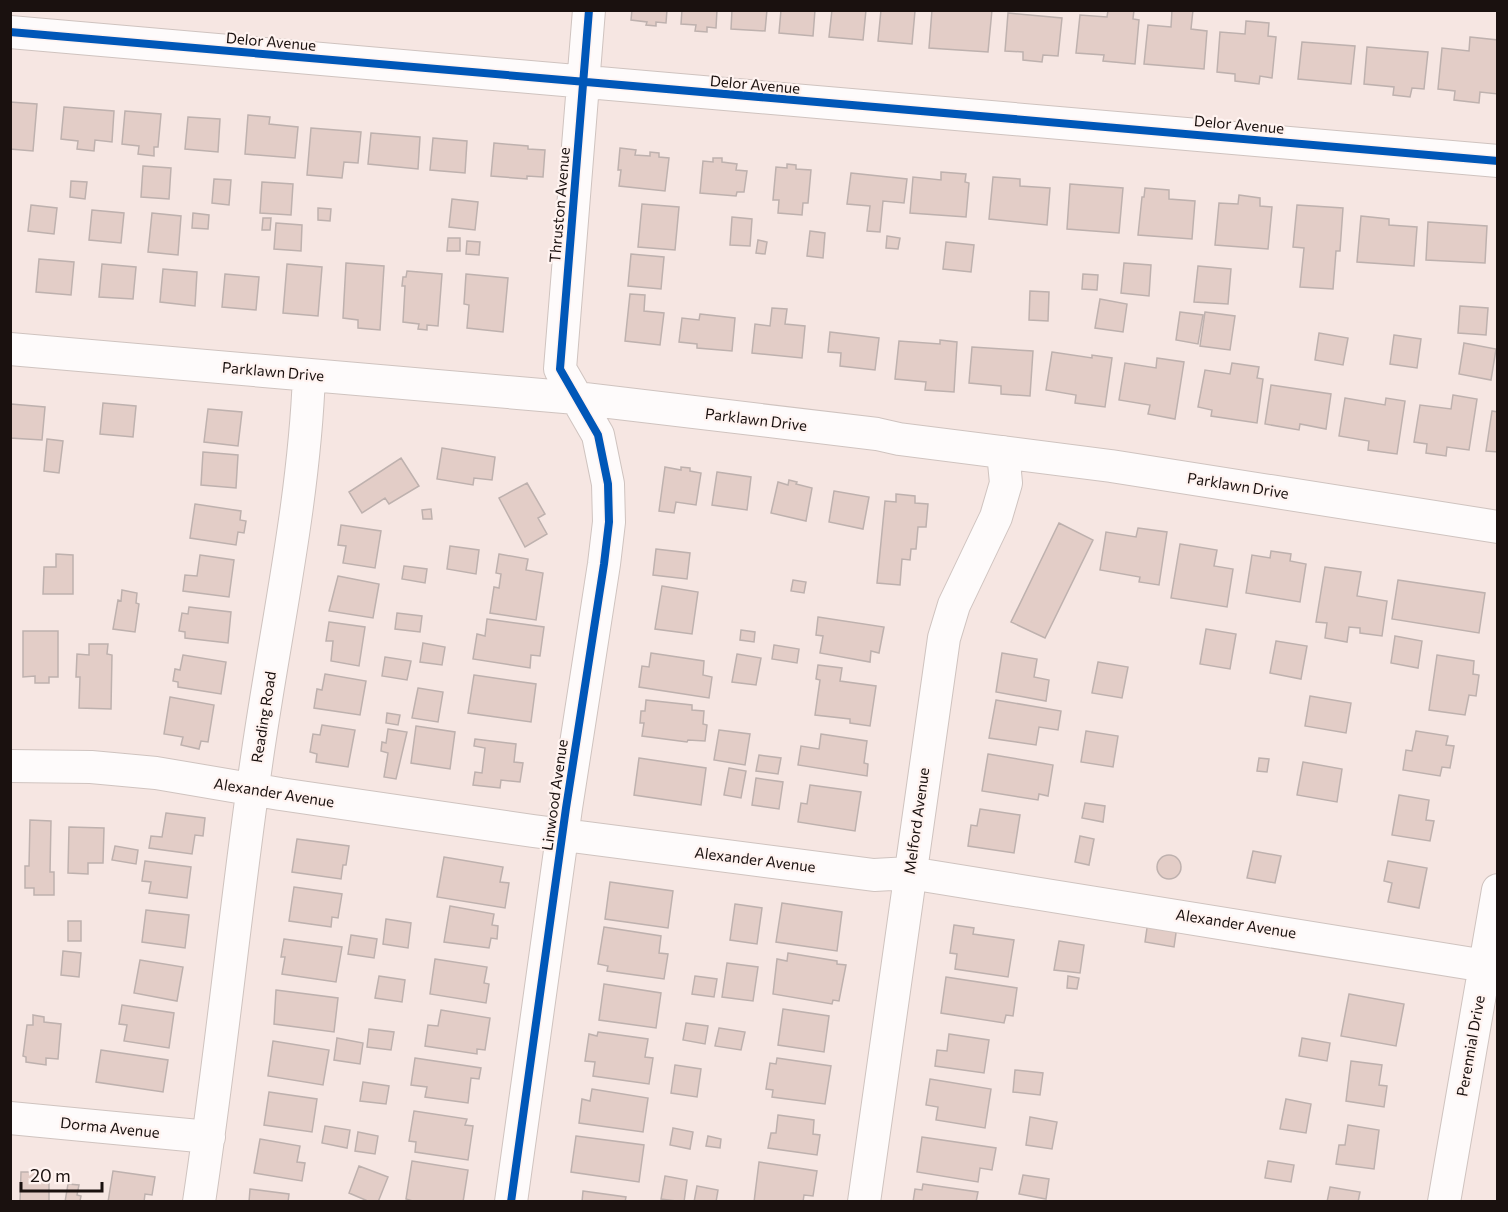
<svg xmlns="http://www.w3.org/2000/svg" width="1508" height="1212" font-family="Commissioner,sans-serif">
  <style>
    .building { fill: #e3cdc7; stroke: #beb1ae; stroke-width: 1.5 }
    .lines { fill: none; stroke-linecap: round; stroke-linejoin: round }
    .minor-casing { stroke: #cfc3bf; stroke-width: 34 }
    .minor { stroke: #fefbfb; stroke-width: 32 }
    .cycleway-casing { stroke: #fff3f0; stroke-width: 11 }
    .cycleway { stroke: #0057b8; stroke-width: 8 }
    .labels { text-anchor: middle; stroke-width: 4.5; stroke-linejoin: round; paint-order: stroke }
    .street-label { font-size: 15px; fill: #1a110f; stroke: #fff3f0 }
  </style>
  <rect width="100%" height="100%" fill="#f6e6e2"/>
  <path class="building" d="M632 10H667L666 23 656 22V26L646 25 647 22 631 20Z
    M682 10H717L716 28 707 27V32L695 31 696 25 681 24Z
    M732 10H767L765 31 731 29Z
    M781 10H815L813 36 779 33Z
    M832 10H866L863 40 829 37Z
    M881 10 915 11 912 44 878 41Z
    M932 10H992L988 52 929 48Z
    M1108 10H1134L1133 19 1139 20 1135 64 1103 61 1104 55 1076 53 1080 15 1107 17Z
    M1172 10H1193L1191 29 1207 31 1204 69 1144 64 1148 25 1171 27Z
    M1008 13 1062 18 1058 56 1043 55 1042 62 1023 60V52L1005 51Z
    M1246 21 1269 23 1268 36 1276 37 1272 78 1260 76 1259 84 1235 81V74L1217 72 1220 32 1245 34Z
    M1470 37 1498 40V94L1480 92 1479 103 1454 100 1455 91 1438 89 1442 48 1469 51Z
    M1302 42 1355 46 1351 84 1298 79Z
    M1367 47 1428 52 1424 89 1412 88 1410 97 1393 95 1394 87 1364 84Z
    M10 102 37 104 33 151 10 149Z
    M64 107 114 111 112 142 95 140 94 151 77 149 78 141 61 139Z
    M125 111 161 114 158 147H154V156L138 154 139 146 122 144Z
    M248 115 270 117 269 124 298 127 295 158 245 154Z
    M188 117 220 119 218 152 185 149Z
    M311 128 361 132 358 163 344 162 342 178 307 175Z
    M371 133 420 137 418 169 368 164Z
    M433 138 467 141 465 173 430 170Z
    M494 143 528 146V149L545 150 543 177 527 176V179L491 176Z
    M620 148 636 150 635 155 650 156V152L659 153V157L669 158 665 191 619 186 621 170H618Z
    M713 158H722V162L737 164 736 170 747 171 744 192H737L736 196 700 193 703 161 713 162Z
    M787 164 796 165V169L811 170 808 203H803L802 215 778 213 779 200H773L776 167 787 168Z
    M143 166 171 168 169 199 141 197Z
    M941 172 966 174 965 182 969 183 966 217 910 213 913 177 941 180Z
    M851 173 907 179 904 203 883 201 880 232 867 231 870 206 847 204Z
    M993 177 1020 179V186L1050 188 1047 225 989 219Z
    M214 179 231 180 229 205 212 203Z
    M71 181 87 182 85 199 70 197Z
    M262 182 293 184 291 215 260 213Z
    M1070 184 1123 188 1119 233 1067 229Z
    M1145 188 1169 190V199L1195 201 1192 239 1138 235 1142 197H1144Z
    M1239 195 1260 198V206L1272 207 1268 249 1215 245 1219 203 1238 204Z
    M452 199 478 202 475 230 449 227Z
    M642 204 679 207 675 250 638 247Z
    M31 205 57 208 54 234 28 231Z
    M1297 205 1343 208 1340 251H1336L1333 289 1300 287 1304 248 1293 247Z
    M318 208 331 209 330 221 318 220Z
    M92 210 124 213 121 243 89 240Z
    M152 213 181 216 178 255 148 252Z
    M193 213 209 215 208 229 192 228Z
    M1361 216 1389 219V225L1417 227 1414 266 1357 262Z
    M732 217 752 219 750 246 730 245Z
    M263 218H271L270 230H262Z
    M1428 222 1487 226 1485 263 1426 260Z
    M276 223 302 225 301 251 274 249Z
    M810 231 825 233 823 258 807 256Z
    M887 236 900 238 898 249 886 248Z
    M448 238H460V251H447Z
    M758 240 767 242 765 254 756 253Z
    M467 241 480 242 479 255 466 254Z
    M946 242 974 245 971 272 943 269Z
    M631 254 664 257 661 289 628 286Z
    M39 259 74 262 71 295 36 292Z
    M346 263 384 266 380 330 358 328V320L343 318Z
    M1124 263 1151 265 1149 296 1121 293Z
    M102 264 136 267 133 299 99 297Z
    M287 264 322 267 318 316 283 313Z
    M1198 266 1231 269 1228 304 1194 302Z
    M163 269 197 272 195 306 160 302Z
    M407 271 442 274 438 326 427 325V330L418 329 419 324 403 322 405 286H402L403 277H406Z
    M225 274 259 277 256 310 222 307Z
    M466 274 508 278 503 332 467 328 469 305 464 304Z
    M1083 274 1098 275 1097 290 1082 289Z
    M1030 291 1049 292 1048 321 1029 320Z
    M630 294 645 295 644 311 664 313 660 345 625 341Z
    M1100 299 1127 304 1123 332 1095 328Z
    M1460 306 1488 308 1486 335 1458 333Z
    M772 308 787 309 785 324 805 326 802 358 752 353 755 324 770 326Z
    M1180 312 1203 315 1198 344 1176 340Z
    M1205 312 1235 316 1230 350 1200 346Z
    M700 314 735 318 732 351 697 348V344L679 342 682 318 699 320Z
    M830 332 879 338 875 370 840 366 841 353 828 352Z
    M1319 333 1348 338 1343 365 1315 360Z
    M1394 335 1421 339 1417 368 1390 364Z
    M940 340 957 342 954 392 925 390 926 382 895 379 899 341 940 344Z
    M1464 343 1496 349 1491 380 1459 374Z
    M972 347 1033 351 1030 396 1001 394V386L969 383Z
    M1052 352 1092 358V355L1112 358 1105 407 1075 403 1076 395 1046 390Z
    M1157 358 1184 362 1175 419 1148 414 1150 405 1119 400 1125 363 1156 368Z
    M1232 363 1259 367 1257 378 1263 379 1257 423 1211 416 1212 410 1198 407 1205 370 1230 374Z
    M1271 385 1331 394 1326 429 1300 424 1299 430 1265 424Z
    M1453 395 1477 399 1469 450 1447 447 1446 456 1426 453 1427 444 1414 442 1420 405 1451 409Z
    M1345 398 1385 405 1386 398 1405 401 1397 454 1368 450 1369 441 1339 436Z
    M103 403 136 406 133 437 100 434Z
    M11 404 45 407 42 440 10 438Z
    M208 409 242 412 238 446 204 442Z
    M1492 411 1498 412V452L1486 451Z
    M47 439 63 441 59 473 44 471Z
    M442 448 495 457 492 480 474 478 473 485 437 479Z
    M203 452 238 455 236 488 201 485Z
    M401 458 419 486 389 504 385 498 362 513 349 492Z
    M665 467 681 470V467L690 468V471L701 473 696 505 676 502 674 513 659 511Z
    M717 472 751 477 747 510 712 505Z
    M789 480 797 482 796 484 812 488 806 521 771 513 778 482 788 485Z
    M527 483 545 514 538 518 547 534 525 547 499 498Z
    M834 491 869 497 863 529 829 522Z
    M896 494 915 496V503L928 504 926 527H918L916 549H911L910 560 902 559 900 585 877 583 885 501 896 502Z
    M195 504 241 511 240 520 246 521 244 533 238 532 236 545 190 538Z
    M431 509 432 519H423L422 510Z
    M1059 523 1093 540 1045 638 1011 622Z
    M341 525 381 531 375 568 343 563 346 546 338 545Z
    M1138 528 1167 532 1159 585 1139 582 1140 577 1100 570 1106 532 1136 537Z
    M1180 544 1217 550 1214 566 1233 569 1227 607 1171 598Z
    M450 546 479 550 476 574 447 569Z
    M656 549 690 553 687 579 653 575Z
    M1271 551 1291 554 1290 561 1306 564 1300 602 1246 593 1252 555 1270 558Z
    M56 554 73 555V594H43L44 567H56Z
    M499 554 528 559 526 570 543 573 536 620 490 613 494 587 499 588 501 574 496 573Z
    M200 555 234 560 229 597 183 591 185 575 197 576Z
    M404 566 427 569 425 583 402 579Z
    M1325 567 1361 572 1357 596 1387 601 1382 636 1360 633V628L1349 627 1347 642 1325 638 1327 623 1316 622Z
    M338 576 379 584 373 618 329 611Z
    M793 580 806 582 804 593 791 591Z
    M1398 580 1485 593 1479 633 1392 619Z
    M662 586 698 592 692 634 655 629Z
    M122 590 137 593 136 603 139 604 135 632 113 629 118 600 121 601Z
    M189 607 231 612 228 643 185 638V632L179 631 182 613 188 614Z
    M397 613 422 616 420 632 395 629Z
    M818 617 884 627 879 653 871 651 870 662 820 653 823 636 816 635Z
    M487 619 544 627 540 656 531 655 530 668 473 659 477 634 485 636Z
    M329 622 365 627 359 666 331 661 333 641H326Z
    M1206 629 1236 634 1230 669 1200 664Z
    M741 630 755 632 754 642 740 640Z
    M23 631H58V677H49V683H35V676L23 677Z
    M1395 636 1422 641 1418 668 1391 663Z
    M1276 641 1307 646 1301 679 1270 673Z
    M423 643 445 647 442 665 420 662Z
    M89 644H108L107 654 112 655 111 709 79 708 80 677H76L77 654 89 655Z
    M774 645 799 649 797 663 772 659Z
    M651 653 704 661 703 675 712 677 709 698 639 687 642 666 649 667Z
    M1002 653 1037 659 1034 677 1049 680 1046 701 996 692Z
    M737 654 761 658 756 685 732 682Z
    M183 655 226 662 221 694 178 687V682L173 681 175 669 180 670Z
    M1437 655 1474 661 1473 674 1479 675 1476 696 1469 695 1465 715 1429 710Z
    M385 657 411 661 407 680 382 676Z
    M1098 662 1128 667 1122 698 1092 693Z
    M818 665 842 668 840 681 876 686 870 726 850 723V719L815 715 820 680 816 679Z
    M325 674 366 681 360 715 314 708 317 689 322 690Z
    M474 675 536 684 531 722 468 713Z
    M418 688 443 692 438 722 412 718Z
    M1310 696 1351 703 1346 733 1305 726Z
    M170 697 214 705 208 742 201 741 199 749 181 745 183 737 164 734Z
    M646 700 692 705V710L704 711 703 724 707 725 705 741 688 740 687 742 642 736 644 723H640L641 711H645Z
    M996 700 1061 711 1058 730 1039 727 1036 745 989 738Z
    M387 713 400 715 398 725 386 723Z
    M322 725 355 730 348 767 316 762 317 754 310 752 313 734 320 735Z
    M416 726 455 732 450 769 411 763Z
    M388 729 407 732 396 779 384 777 388 753 381 751 382 742 386 743Z
    M719 730 750 734 745 765 714 760Z
    M1086 731 1118 736 1113 767 1081 762Z
    M1416 731 1448 736 1446 745 1454 746 1450 768 1442 767 1440 776 1403 770 1406 750 1412 751Z
    M821 734 867 741 864 763 868 764 867 776 798 765 801 746 819 749Z
    M475 739 516 744 514 762 523 763 520 782 501 780 500 788 473 785 475 772 482 773 485 748 474 746Z
    M988 754 1053 765 1048 796 1039 794 1038 800 982 791Z
    M759 755 781 758 778 774 756 771Z
    M639 758 706 768 701 805 634 795Z
    M1259 758 1269 759 1267 772 1257 771Z
    M1303 762 1342 769 1337 802 1297 795Z
    M729 768 746 771 741 798 724 795Z
    M756 778 783 782 779 809 752 805Z
    M810 785 861 792 855 831 798 822 801 803 807 804Z
    M1399 795 1429 800 1426 820 1434 821 1430 841 1392 835Z
    M1085 803 1105 806 1103 822 1082 818Z
    M980 809 1020 815 1014 853 968 846 971 825 977 826Z
    M166 813 205 818 203 836 195 835 192 854 149 848 151 836 162 837Z
    M30 820 51 821 50 872H54V895H34V888H25V866H29Z
    M69 827 104 828 103 863H88V874L68 873Z
    M1080 836 1094 839 1089 865 1075 862Z
    M297 839 349 846 346 865H343L341 879 292 872Z
    M115 846 138 850 136 864 112 860Z
    M1253 851 1281 856 1275 883 1247 878Z
    M1157 867a12 12 0 1 1 24 0a12 12 0 1 1-24 0Z
    M444 857 503 867 500 882 509 883 505 908 437 897Z
    M145 861 191 867 187 898 149 893 151 882 142 881Z
    M1388 861 1427 868 1419 908 1388 902 1392 883 1384 881Z
    M610 882 673 891 668 928 605 919Z
    M294 887 342 894 338 918 332 917 331 927 289 921Z
    M782 903 842 912 837 951 776 942Z
    M735 904 762 908 757 944 730 940Z
    M450 906 494 914 492 925 498 926 497 939 491 938 489 948 444 942Z
    M146 910 189 915 185 948 142 942Z
    M386 919 411 923 408 948 383 944Z
    M68 921H81V941H68Z
    M1148 921 1177 926 1174 947 1145 942Z
    M954 925 974 928 973 934 1014 940 1008 977 955 969 957 954 950 953Z
    M604 927 661 936 659 953 668 954 664 979 607 971 608 966 598 964Z
    M351 935 377 939 374 958 348 954Z
    M284 939 342 947 336 982 282 974 285 957H281Z
    M1059 941 1084 945 1080 973 1054 970Z
    M63 951 81 953 79 977 61 975Z
    M788 953 837 961V964L846 965 839 1001 833 1000 832 1004 773 994 777 959 787 961Z
    M435 959 487 967 484 983 489 984 486 1003 430 994Z
    M140 960 183 967 177 1001 134 993Z
    M727 963 758 967 753 1001 722 997Z
    M379 976 405 980 402 1002 375 998Z
    M695 976 717 979 714 997 692 994Z
    M1068 976 1079 978 1077 989 1067 988Z
    M946 977 1017 988 1013 1016 1006 1015 1004 1023 941 1013Z
    M604 984 661 993 656 1028 599 1020Z
    M276 990 338 998 334 1032 274 1024Z
    M1349 994 1404 1004 1396 1046 1341 1036Z
    M122 1005 174 1013 169 1048 124 1041 127 1025 119 1024Z
    M783 1009 829 1016 824 1052 778 1045Z
    M441 1010 490 1018 485 1050 477 1049V1054L425 1046 428 1025 438 1026Z
    M33 1015 44 1017V1022L61 1024 58 1059 46 1058V1065L26 1062V1057L23 1056 27 1025H33Z
    M686 1023 708 1026 705 1044 683 1040Z
    M719 1028 745 1032 741 1050 715 1046Z
    M369 1029 394 1032 391 1050 367 1047Z
    M598 1032 648 1039 645 1057 653 1058 649 1084 593 1076 595 1062 585 1061 589 1034 597 1036Z
    M949 1034 989 1040 984 1073 935 1066 937 1050 947 1051Z
    M337 1038 363 1043 360 1064 334 1060Z
    M1302 1038 1330 1043 1327 1061 1299 1056Z
    M273 1041 329 1050 323 1085 268 1076Z
    M101 1050 168 1060 163 1092 96 1082Z
    M415 1058 481 1068 479 1079 471 1078 468 1103 425 1097 427 1087 411 1085Z
    M777 1058 831 1066 825 1104 772 1097 773 1090 766 1089 770 1063 776 1064Z
    M1351 1061 1382 1065 1379 1085 1387 1086 1384 1107 1346 1101Z
    M675 1065 701 1069 697 1097 671 1093Z
    M1015 1070 1043 1073 1040 1095 1013 1092Z
    M930 1079 991 1089 985 1128 936 1120 938 1107 926 1105Z
    M363 1082 389 1086 386 1104 360 1101Z
    M592 1089 648 1098 643 1132 579 1123 582 1099 590 1101Z
    M269 1092 317 1099 312 1132 264 1125Z
    M1286 1099 1311 1104 1306 1133 1280 1129Z
    M414 1111 467 1119 465 1125 473 1126 468 1160 415 1152 416 1142 409 1141Z
    M778 1115 814 1120 813 1134 820 1135 817 1155 768 1148 771 1133H776Z
    M1030 1117 1057 1122 1052 1149 1026 1145Z
    M1348 1125 1379 1130 1374 1169 1336 1164 1339 1145H1345Z
    M325 1126 350 1130 347 1148 322 1143Z
    M673 1128 693 1132 690 1149 670 1145Z
    M358 1132 378 1136 375 1154 355 1151Z
    M576 1136 644 1145 639 1182 571 1172Z
    M708 1136 721 1139 720 1148 706 1146Z
    M922 1137 996 1148 992 1170 980 1168 978 1182 917 1172Z
    M260 1139 300 1146 297 1162 305 1163 302 1181 254 1173Z
    M412 1161 468 1170 463 1202H416L406 1199Z
    M1268 1161 1294 1165 1291 1182 1265 1178Z
    M759 1162 817 1171 813 1196 804 1195 803 1202H754Z
    M359 1166 388 1177 378 1202H370L349 1193Z
    M113 1171 155 1177 152 1195 145 1194 144 1202H108Z
    M21 1172H36V1180L49 1181V1202H20Z
    M1023 1175 1049 1179 1046 1199 1019 1194Z
    M665 1176 687 1180 684 1202 661 1199Z
    M68 1184 79 1185 77 1195 81 1196 80 1201 65 1202Z
    M923 1184 978 1192 976 1202H913L915 1189 922 1190Z
    M697 1186 718 1190 716 1202H694Z
    M1330 1187 1360 1192 1358 1202H1327Z
    M250 1189 289 1194 288 1202H249Z
    M583 1191 626 1197 625 1202H582Z"/>
  <g class="lines">
    <g class="minor-casing">
      <path id="minor" d="M10 32 1498 161
        M10 349 576 398 877 434 899 439 1111 466 1498 527
        M10 766 91 767 156 773 280 794 533 831 874 875 910 873 1498 968
        M10 1118 209 1137
        M199 1202C221 1057 235 911 256 765 274 636 304 506 309 375
        M511 1202 566 808 604 564 609 522 608 484 598 435 560 369 589 10
        M864 1202 944 638 954 605 996 517 1006 483 1003 452
        M1444 1202 1498 890"/>
    </g>
    <use href="#minor" class="minor"/>
    <g class="cycleway-casing">
      <path id="cycleway" d="M10 32 1498 161
        M511 1202 566 808 604 564 609 522 608 484 598 435 560 369 589 10"/>
    </g>
    <use href="#cycleway" class="cycleway"/>
  </g>
  <g class="labels">
    <g class="street-label">
      <text transform="translate(271 42) rotate(5)" y="5">Delor Avenue</text>
      <text transform="translate(755 85) rotate(5)" y="5">Delor Avenue</text>
      <text transform="translate(1239 125) rotate(5)" y="5">Delor Avenue</text>
      <text transform="translate(560 205) rotate(-85)" y="5">Thruston Avenue</text>
      <text transform="translate(273 372) rotate(5)" y="5">Parklawn Drive</text>
      <text transform="translate(756 420) rotate(7)" y="5">Parklawn Drive</text>
      <text transform="translate(1238 486) rotate(9)" y="5">Parklawn Drive</text>
      <text transform="translate(264 717) rotate(-81)" y="5">Reading Road</text>
      <text transform="translate(274 793) rotate(9)" y="5">Alexander Avenue</text>
      <text transform="translate(555 795) rotate(-82)" y="5">Linwood Avenue</text>
      <text transform="translate(917 821) rotate(-82)" y="5">Melford Avenue</text>
      <text transform="translate(755 860) rotate(7)" y="5">Alexander Avenue</text>
      <text transform="translate(1236 924) rotate(9)" y="5">Alexander Avenue</text>
      <text transform="translate(1471 1046) rotate(-80)" y="5">Perennial Drive</text>
      <text transform="translate(110 1128) rotate(6)" y="5">Dorma Avenue</text>
    </g>
  </g>
  <rect width="1508" height="1212" fill="none" stroke="#1a110f" stroke-width="24"/>
  <path d="M21 1182v9h81v-9" fill="none" stroke="#1a110f" stroke-width="3"/>
  <text x="30" y="1182" font-size="18" fill="#1a110f" stroke="#fff3f0" stroke-width="4.5" paint-order="stroke">20 m</text>
</svg>
